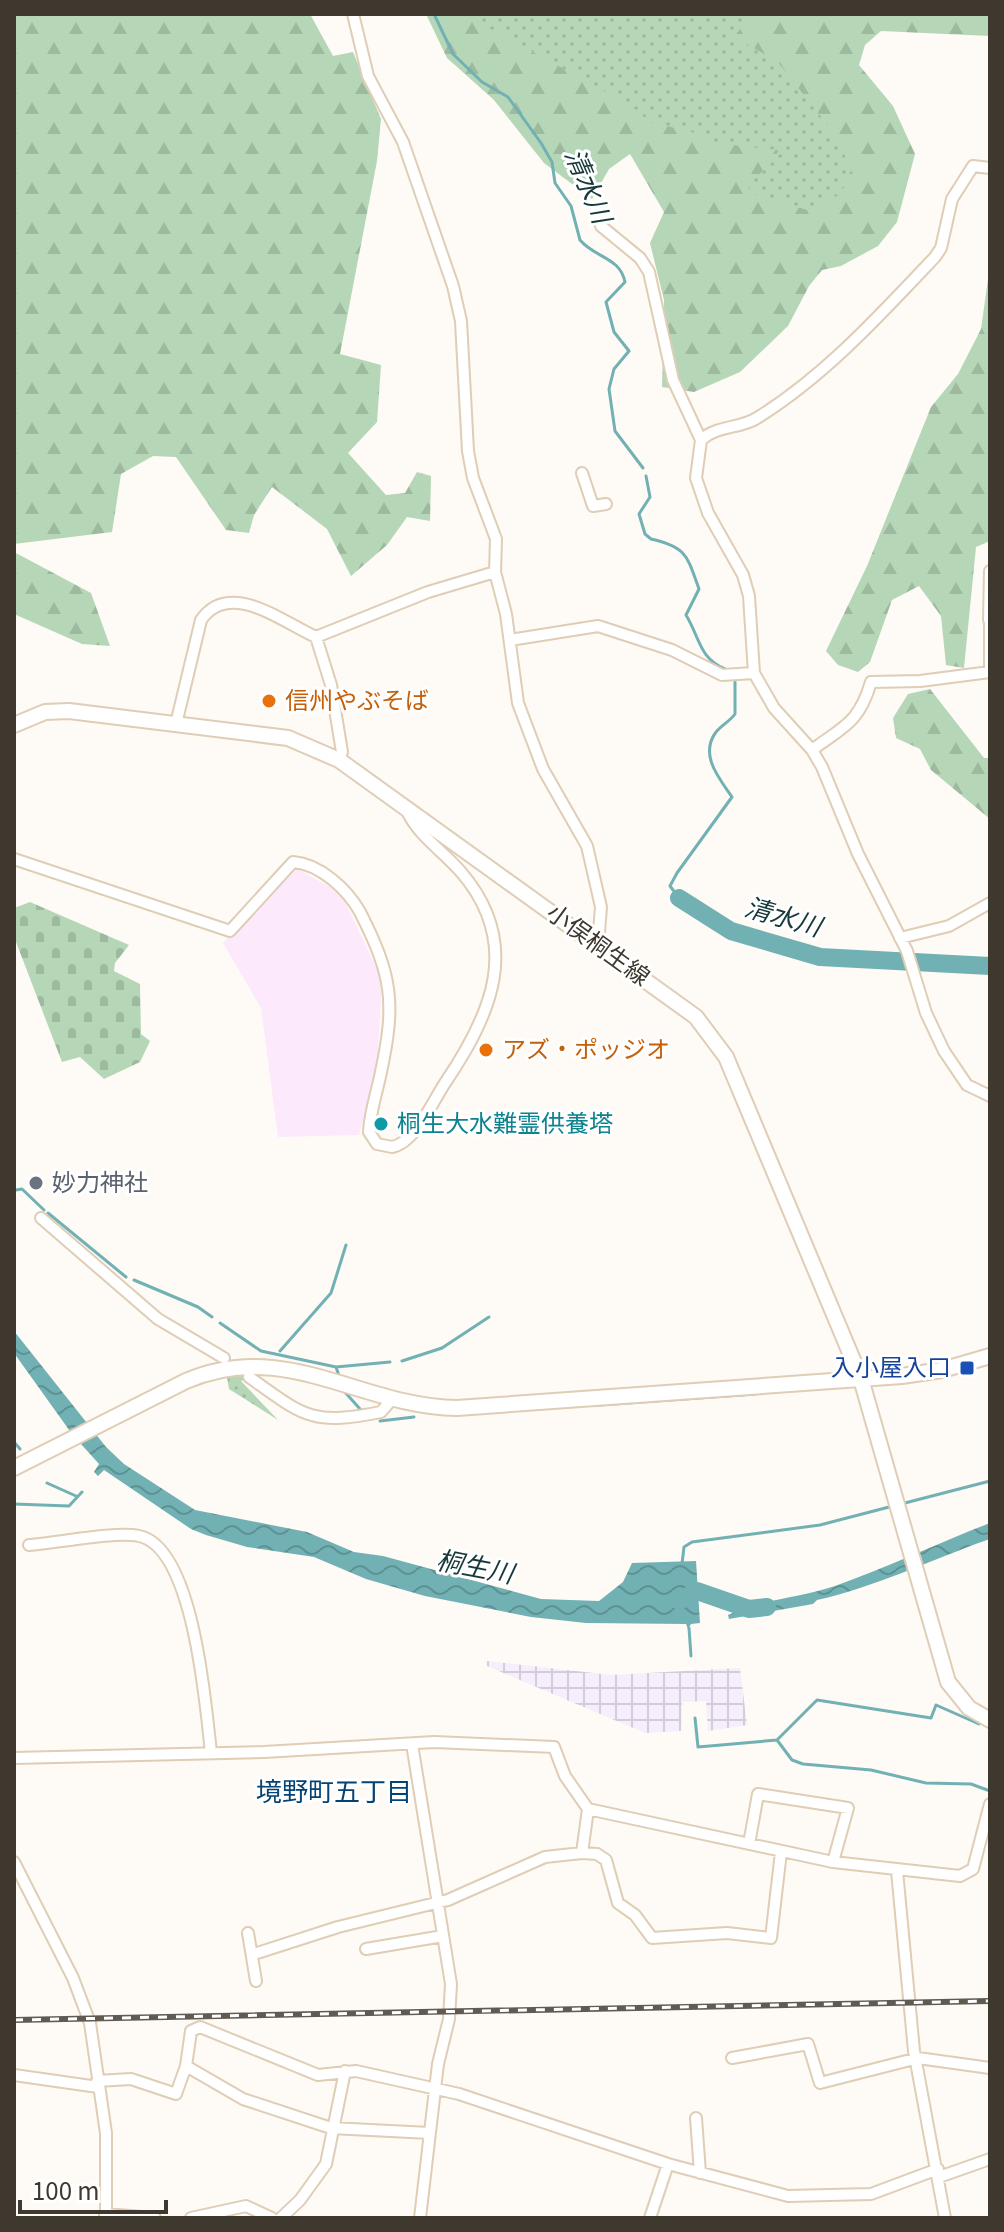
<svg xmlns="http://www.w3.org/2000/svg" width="1004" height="2232" font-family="Georgia,'Noto Sans JP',serif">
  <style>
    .commercial { fill: #fceafc }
    .industrial { fill: url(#industrial-grid) }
    .grass { fill: url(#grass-dots) }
    .forest { fill: url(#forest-firs) }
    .cemetery { fill: url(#cemetery-stones) }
    .water { fill: url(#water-waves) }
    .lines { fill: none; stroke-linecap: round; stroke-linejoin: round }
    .stream { stroke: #71b1b4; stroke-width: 3 }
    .river { stroke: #71b1b4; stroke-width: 18 }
    .street-casing { stroke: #dfcdb6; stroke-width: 14 }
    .secondary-casing { stroke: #dfcdb6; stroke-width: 18 }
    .street { stroke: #fff; stroke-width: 10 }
    .secondary { stroke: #fff; stroke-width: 14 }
    .rail-casing { stroke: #615a52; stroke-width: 6 }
    .rail { stroke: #fff; stroke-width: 3; stroke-dasharray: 9; stroke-linecap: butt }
    .food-dot { fill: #e8710a; stroke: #fff; stroke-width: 3 }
    .culture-dot { fill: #0f9aa8; stroke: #fff; stroke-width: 3 }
    .worship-dot { fill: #6b7280; stroke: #fff; stroke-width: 3 }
    .transit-dot { fill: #1a4fb4; stroke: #fff; stroke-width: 3 }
    .labels { text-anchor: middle; stroke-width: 6; stroke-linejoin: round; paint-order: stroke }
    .food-label { font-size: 24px; fill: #c56008; stroke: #fff; text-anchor: start }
    .street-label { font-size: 24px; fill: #3f382f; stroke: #fff }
    .culture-label { font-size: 24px; fill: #0d838f; stroke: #fff; text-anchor: start }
    .worship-label { font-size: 24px; fill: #5b616d; stroke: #fff; text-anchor: start }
    .transit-label { font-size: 24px; fill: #164399; stroke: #fff; text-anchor: end }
    .water-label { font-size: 26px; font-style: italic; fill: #18393b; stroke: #fff }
    .neighbourhood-label { font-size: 26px; fill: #044373; stroke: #fff }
  </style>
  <defs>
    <pattern id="industrial-grid" width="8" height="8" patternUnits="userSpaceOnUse" patternTransform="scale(2)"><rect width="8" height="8" fill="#f6edfd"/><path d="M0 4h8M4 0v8" fill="none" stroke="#d4ccd9"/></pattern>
    <pattern id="grass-dots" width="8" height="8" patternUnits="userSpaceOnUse" patternTransform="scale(2)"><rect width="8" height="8" fill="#b5d7b7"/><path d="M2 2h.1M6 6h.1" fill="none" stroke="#9db99e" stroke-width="1.8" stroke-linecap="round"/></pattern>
    <pattern id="forest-firs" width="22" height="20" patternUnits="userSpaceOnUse" patternTransform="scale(2)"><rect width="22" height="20" fill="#b5d7b7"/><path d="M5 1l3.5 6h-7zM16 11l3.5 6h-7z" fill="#9db99e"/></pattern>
    <pattern id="cemetery-stones" width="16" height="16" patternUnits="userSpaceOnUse" patternTransform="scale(2)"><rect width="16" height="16" fill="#b5d7b7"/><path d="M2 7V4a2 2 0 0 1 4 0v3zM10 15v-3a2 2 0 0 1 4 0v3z" fill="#9db99e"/></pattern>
    <pattern id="water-waves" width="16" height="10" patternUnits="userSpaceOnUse" patternTransform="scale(2)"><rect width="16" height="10" fill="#71b1b4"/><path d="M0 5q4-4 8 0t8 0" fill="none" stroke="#5e9193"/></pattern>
  </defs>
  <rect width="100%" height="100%" fill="#fefaf5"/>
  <path class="commercial" d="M297 869 330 887 345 901 382 980 377 1070 359 1135 278 1137 261 1008 223 943Z"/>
  <path class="industrial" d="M487 1661 611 1675 740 1668 747 1725 708 1731 706 1701 682 1702 681 1731 645 1733 487 1666Z"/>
  <path class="grass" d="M473 14H864L805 49 872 166 816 230 697 194 555 89Z
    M253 1375 241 1381 278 1420 229 1389 227 1377Z"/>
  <path class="forest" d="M14 14H310L333 56 353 52 381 119 377 161 340 354 381 365 377 422 348 453 386 495 405 493 417 472 431 476 430 521 407 517 387 545 351 576 327 529 272 487 254 515 249 533 226 530 176 457 153 456 121 474 112 532 14 544Z
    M426 14H476L489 28 630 105 650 122 692 132 715 143 778 150C774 169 752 173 748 192L807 210 841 194 852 168 826 123 777 61 734 37 750 16 990 14V36L881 31 865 45 859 65 893 106 915 154 897 222 878 246 841 266 822 270 809 286 788 326 740 372 694 392 662 387 664 300 650 243 664 212 630 154 609 169 592 199 544 163 494 100 447 58Z
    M990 265V541L976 547 964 668 946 665 941 616 919 586 892 600 870 662 858 672 838 665 826 651 867 566 931 407 958 374 981 329Z
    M14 552 91 593 110 646 82 644 14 614Z
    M930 689 984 758H990V819L931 770 920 749 896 738 893 718 908 694Z"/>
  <path class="cemetery" d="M30 902 129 945 115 963 114 971 140 984 141 1034 150 1041 140 1062 104 1079 80 1057 62 1062 16 942 14 908Z"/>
  <path class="water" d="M14 1331 106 1447 124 1464 195 1510 307 1532 354 1552 383 1556 541 1599 599 1601 623 1582 632 1563 696 1561 700 1623 691 1624 688 1629 686 1624 586 1623 531 1617 425 1596 366 1579 314 1557 247 1547 206 1535 191 1529 104 1470 98 1476 94 1472 99 1464 72 1434 14 1353Z
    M990 1523V1539C932 1559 876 1587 817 1600L813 1604 729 1619 728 1615C762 1599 799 1598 835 1586 888 1567 938 1543 990 1523Z"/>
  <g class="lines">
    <path class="stream" d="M434 14 453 54 482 82 508 97 541 143 552 162 555 183 571 206 580 240C595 258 620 257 625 282L606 302 614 332 629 351 614 369 609 389 615 431 643 468
      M646 476 650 497 639 514 645 534 651 539C687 547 687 556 699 589L686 615C700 638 699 658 725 669
      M679 898 670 886 677 873 732 797C719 778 699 755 716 732 722 725 730 721 735 714V682
      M16 1190 22 1189 44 1210
      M48 1213 126 1277
      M134 1280 198 1307 212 1317
      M220 1323 261 1351 336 1367 339 1376
      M280 1351 331 1293 346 1245
      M402 1361 442 1348 489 1317
      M336 1367 390 1362
      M344 1391 360 1409
      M599 1405 755 1394
      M380 1421 414 1417
      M14 1442 20 1449
      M47 1483 76 1496
      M14 1504 69 1506 82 1492
      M901 1504 990 1481
      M682 1564 684 1547 692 1542 820 1525 893 1506
      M689 1628 691 1656
      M695 1718 698 1747 777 1740 817 1700 931 1718 936 1705 979 1724
      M777 1740 792 1760 803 1764 871 1770 926 1783 971 1784 990 1791"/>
    <path class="river" d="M679 898 731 931 820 957 990 966
      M679 1601 697 1591 749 1609 767 1607"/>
    <g class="street-casing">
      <path id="street" d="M353 14 368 76 403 142 453 286 461 321 468 451 473 478 496 539 495 572 506 614 518 703 543 769 587 846 601 907 598 944
        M601 226 640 258 649 272 673 380 701 440 696 478 708 513 743 575 749 596 754 673 774 708 812 750 822 767 858 854 907 951 926 1013 944 1051 967 1085 990 1096
        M701 440C717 425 740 429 757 418 825 376 881 314 935 257L941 248 952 199 973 166 990 168
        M582 473 593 506 606 504
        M989 620 990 571
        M990 620V668
        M316 637 331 685 342 752 339 760
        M510 640 598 626 672 650 722 675 754 673
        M176 724 201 620C230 578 285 624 316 637L428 592 495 572
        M812 750C844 726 859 723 871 682L920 681 990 672
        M14 859 230 931 293 862C320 864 347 889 360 912 392 975 396 1002 381 1072 377 1092 370 1112 369 1132L377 1144 392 1147C415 1143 433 1101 445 1083 491 1015 523 944 461 872 444 852 420 837 408 813
        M900 938 949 926 990 903
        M41 1218 158 1319 224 1358
        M249 1377C304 1416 311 1426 381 1412L393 1398
        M29 1545C57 1543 115 1531 139 1536 194 1547 206 1708 211 1753
        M412 1744 451 1984 449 2019 438 2064 420 2218
        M14 1758 264 1752 434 1742 554 1747 565 1776 588 1809 833 1862 960 1876 973 1869 990 1804
        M749 1844 758 1794 848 1808 833 1862
        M582 1853 588 1809
        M14 1862 73 1978 90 2023 106 2133V2218
        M897 1871 914 2051 945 2218
        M248 1933 256 1981
        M366 1949 443 1936
        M254 1954 338 1927 448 1900 545 1857 582 1853 597 1854 606 1860 618 1903 635 1915 652 1938 727 1933 771 1938 781 1852
        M732 2058 808 2044 820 2083 918 2058 990 2068
        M186 2066 243 2099 331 2128 430 2133
        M14 2075 98 2087
        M97 2081 131 2079 176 2094 186 2066 191 2031 200 2027 318 2075 356 2071 459 2094 668 2164 788 2196 871 2194 938 2169
        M696 2118 700 2173
        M939 2177 990 2159
        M105 2214 155 2218
        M191 2218 246 2206 272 2218
        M281 2218 300 2200 326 2164 345 2071
        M650 2218 668 2164"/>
    </g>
    <g class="secondary-casing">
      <path id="secondary" d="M14 725 45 712 69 711 288 738 339 760 696 1017 726 1057 861 1379 948 1682 969 1708 990 1720
        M14 1468 186 1381C285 1338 361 1407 457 1408L902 1376 942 1370 990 1356"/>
    </g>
    <use href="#street" class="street"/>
    <use href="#secondary" class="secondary"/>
    <g class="rail-casing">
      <path id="rail" d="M14 2020 990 2001"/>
    </g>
    <use href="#rail" class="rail"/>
  </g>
  <g class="food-dot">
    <circle cx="269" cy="701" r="8"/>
    <circle cx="486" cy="1050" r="8"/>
  </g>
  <circle class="culture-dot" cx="381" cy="1124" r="8"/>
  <circle class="worship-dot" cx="36" cy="1183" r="8"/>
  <rect class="transit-dot" x="959" y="1360" width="16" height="16" rx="4"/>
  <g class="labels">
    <g class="food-label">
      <text x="285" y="709">信州やぶそば</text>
      <text x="502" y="1058">アズ・ポッジオ</text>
    </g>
    <g class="street-label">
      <text transform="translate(598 945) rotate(36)" y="8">小俣桐生線</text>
    </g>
    <g class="culture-label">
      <text x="397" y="1132">桐生大水難霊供養塔</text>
    </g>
    <g class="worship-label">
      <text x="52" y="1191">妙力神社</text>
    </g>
    <g class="transit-label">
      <text x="951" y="1376">入小屋入口</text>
    </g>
    <g class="water-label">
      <text transform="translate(588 186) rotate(67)" y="9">清水川</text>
      <text transform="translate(783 917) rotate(16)" y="9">清水川</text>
      <text transform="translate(475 1567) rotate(11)" y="9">桐生川</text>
    </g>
    <g class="neighbourhood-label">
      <text x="334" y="1801">境野町五丁目</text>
    </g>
  </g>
  <rect width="1004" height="2232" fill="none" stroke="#3f382f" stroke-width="32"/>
  <path d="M20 2200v12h146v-12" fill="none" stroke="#3f382f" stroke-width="4"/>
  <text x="32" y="2200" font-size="24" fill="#3f382f" stroke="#ffffff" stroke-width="6" paint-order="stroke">100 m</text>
</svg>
